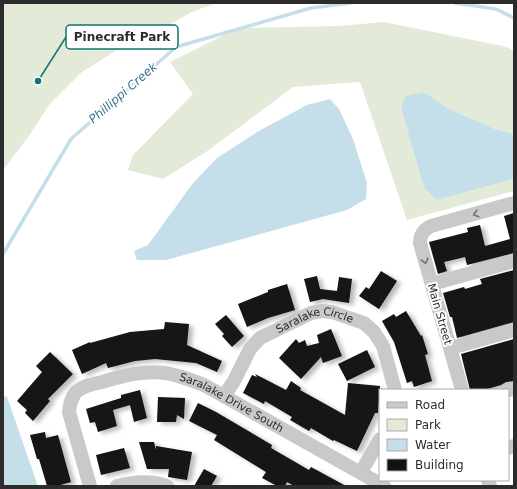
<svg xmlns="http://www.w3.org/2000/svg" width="517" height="489" font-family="'DejaVu Sans',sans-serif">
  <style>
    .green { fill: #e3ead8 }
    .water { fill: #c4dfea }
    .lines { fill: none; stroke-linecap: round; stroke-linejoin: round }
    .stream { stroke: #c4dfea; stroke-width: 3.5 }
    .building { fill: #131313; filter: url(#shadow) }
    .street { stroke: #c9c9c9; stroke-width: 14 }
    .oneway { stroke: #737373 }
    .labels { text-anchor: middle; stroke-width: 4; stroke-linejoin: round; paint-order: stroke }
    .street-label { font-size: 11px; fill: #2c2c2c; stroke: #fff }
    .water-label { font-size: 12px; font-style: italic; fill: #3b758c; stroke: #fff }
    .leader { fill: none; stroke: #0f766e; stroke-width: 1.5 }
    .callout-dot { fill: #0f766e; stroke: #fff; stroke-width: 1.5 }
    .callout { fill: #fff; stroke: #0f766e; stroke-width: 1.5 }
    .callout-label { font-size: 12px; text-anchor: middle; font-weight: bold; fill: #2c2c2c }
  </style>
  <defs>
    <filter id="shadow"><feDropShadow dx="4.5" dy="2.5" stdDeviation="2" flood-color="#0004"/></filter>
  </defs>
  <rect width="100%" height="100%" fill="#fff"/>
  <path class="green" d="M3 3H217L194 11 154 33 117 50 82 72 49 105 29 136 3 170Z
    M384 22 507 47 514 51V134L495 129 449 109 424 92 413 148 424 188 437 200 514 179V191L407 220 360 82 293 87 206 152 163 179 128 170 133 155 193 94 170 62 238 28 339 26Z"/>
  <path class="water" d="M424 92 449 109 495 129 514 134V179L437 200 424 188 401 107 406 96Z
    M330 99 339 109 353 139 367 183 366 199 347 210 166 260H137L134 251 148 245 193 183 217 158 257 132 307 105Z
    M3 396 7 397 38 486H3Z"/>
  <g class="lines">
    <path class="stream" d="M455 3 496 9 514 18
      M3 254 71 139 176 47 311 8 351 3"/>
  </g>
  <path class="building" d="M514 213V253L467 265 465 257 444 262 447 271 438 274 429 242 468 232 467 228 480 225 485 246 510 239 504 216Z
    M514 270V322L457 338 452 317H450L443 293 464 287 465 289 482 284 480 279Z
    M381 271 397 281 379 309 359 296 366 287 369 289Z
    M317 276 320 289 337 291 339 277 352 279 349 303 323 299 310 302 304 279Z
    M287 284 295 310 268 318 247 327 238 304 268 292V290Z
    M406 311 421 336 422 335 428 354 425 355 432 381 414 387 412 381 407 383 394 342 382 321 394 314 396 317Z
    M226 315 244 336 232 347 222 336 224 334 215 324Z
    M165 322 189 324 187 345 222 361 217 372 196 363 155 359 135 361 108 368 106 363 82 374 72 350 90 342V343L130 332 164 329Z
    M331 329 342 356 323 363 321 357 301 379 279 358 296 339 299 343 305 340 307 346 319 343 317 335Z
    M514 339V381L506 382 501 385 484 390H470L461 354Z
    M367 350 375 367 347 381 338 364Z
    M50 352 73 374 48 399 50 401 33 421 25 413 27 410 17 401 42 372 36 366Z
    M255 374 286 390 291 381 301 388 300 390 345 415 348 383 380 386 378 413H375L357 451 334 440 333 441 311 428 309 431 290 420 292 417 265 401 264 404 243 393 252 375 257 377Z
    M140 390 147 418 134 422 130 405 113 410 117 426 98 432 95 422 90 423 86 409 121 398V395Z
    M158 397 185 398 184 419 177 415 176 422H157Z
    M198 403 216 412 272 445 271 448 309 470 311 467 346 486H294L287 482 285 486H277L262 478 266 472 214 440 217 435 189 421Z
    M45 432 46 438 58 435 71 482 57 486H47L39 459H37L30 435Z
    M139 442H154L156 450V446L192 452 187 480 168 477 169 469H147Z
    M124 448 130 468 101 475 96 455Z
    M204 469 217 476 211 486H194Z"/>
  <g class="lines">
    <g class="street">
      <path d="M432 284 514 261"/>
      <path d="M451 348 514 330"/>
      <path d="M462 390 420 243C420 235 423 230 431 226L514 203"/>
      <path d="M508 390 514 389"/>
      <path id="s1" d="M224 396 234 381 250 349 260 338 311 313 322 311 332 312 364 323 374 332 383 346 395 390"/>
      <path d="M508 448 514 446"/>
      <path d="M361 472 380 439"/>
      <path d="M488 480 490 486"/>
      <path id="s2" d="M90 486 69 412C70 404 71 398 76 392 83 386 93 384 102 382 123 376 143 370 165 373 179 375 191 380 204 385L384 486"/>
      <path d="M117 486C134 482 150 480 167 486"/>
    </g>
  </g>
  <defs><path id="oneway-chevron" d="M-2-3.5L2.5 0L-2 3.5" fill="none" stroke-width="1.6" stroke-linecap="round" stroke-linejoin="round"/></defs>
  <g class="oneway">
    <use href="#oneway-chevron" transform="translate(476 214) rotate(164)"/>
    <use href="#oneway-chevron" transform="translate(425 261) rotate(75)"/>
  </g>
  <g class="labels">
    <g class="street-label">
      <text transform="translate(440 314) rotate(74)" y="4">Main Street</text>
      <text dy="4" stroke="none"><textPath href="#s1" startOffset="128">Saralake Circle</textPath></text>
      <text dy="4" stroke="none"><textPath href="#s2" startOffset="264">Saralake Drive South</textPath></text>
    </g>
    <g class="water-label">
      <text transform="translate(123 93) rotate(-41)" y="4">Phillippi Creek</text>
    </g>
  </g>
  <path class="leader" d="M38 81L66 37"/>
  <circle class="callout-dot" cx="38" cy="81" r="4"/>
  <rect class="callout" x="66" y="25" width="112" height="24" rx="4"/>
  <g class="callout-label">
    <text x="122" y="41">Pinecraft Park</text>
  </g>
  <rect width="517" height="489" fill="none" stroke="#2c2c2c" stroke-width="8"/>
  <rect x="379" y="389" width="130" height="92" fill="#ffffff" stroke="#ababab"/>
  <rect x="387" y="402" width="20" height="6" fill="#c9c9c9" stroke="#ababab"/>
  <text x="415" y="409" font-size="12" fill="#2c2c2c">Road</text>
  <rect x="387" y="419" width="20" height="12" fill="#e3ead8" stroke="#ababab"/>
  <text x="415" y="429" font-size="12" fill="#2c2c2c">Park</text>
  <rect x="387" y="439" width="20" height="12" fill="#c4dfea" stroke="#ababab"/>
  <text x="415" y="449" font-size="12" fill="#2c2c2c">Water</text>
  <rect x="387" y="459" width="20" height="12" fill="#131313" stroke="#ababab"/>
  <text x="415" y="469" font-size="12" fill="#2c2c2c">Building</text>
</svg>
